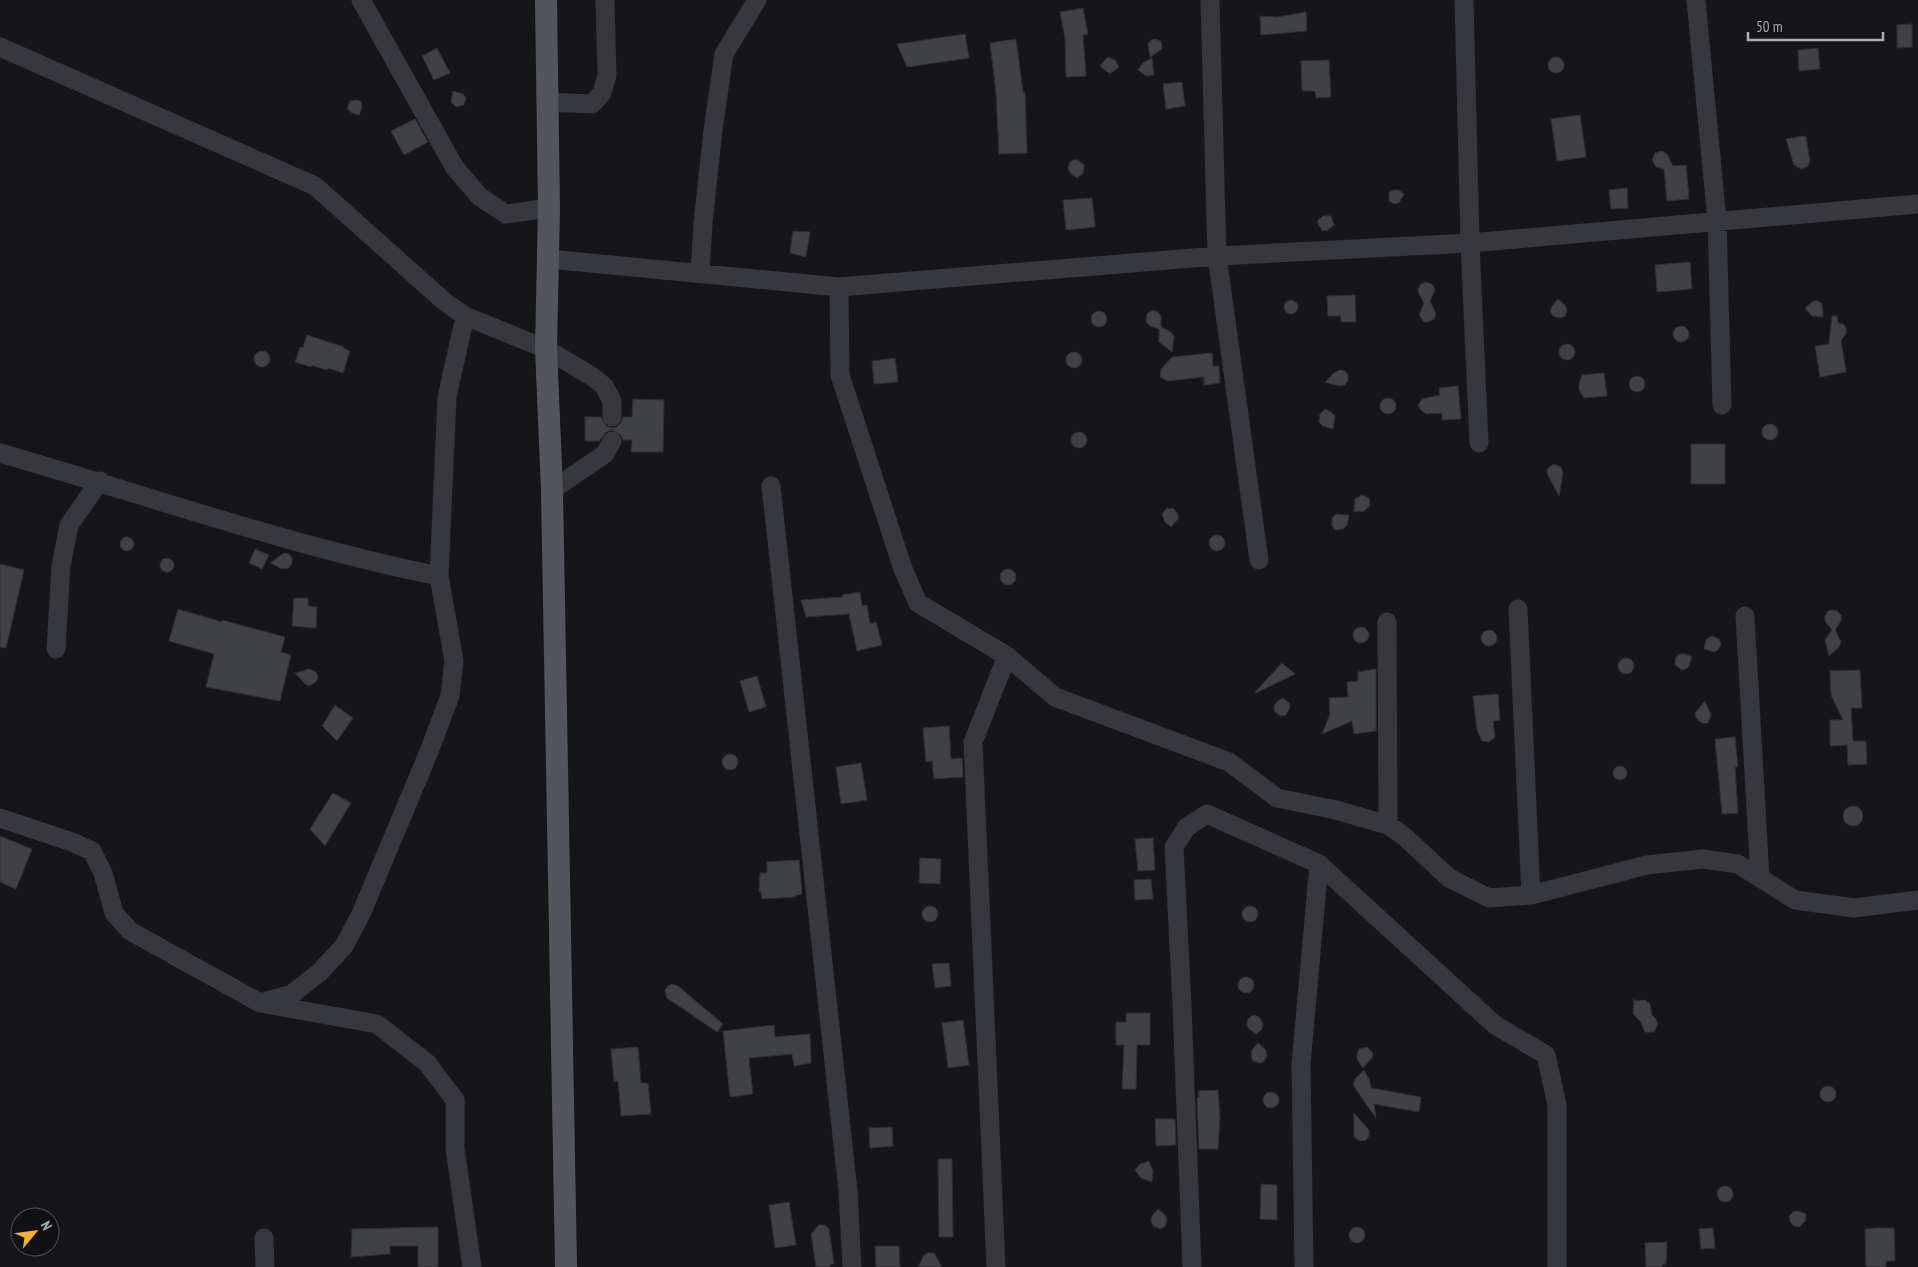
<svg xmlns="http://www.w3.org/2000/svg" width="1918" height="1267" font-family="'PT Sans Narrow',sans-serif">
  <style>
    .building { fill: #404145; stroke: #303034 }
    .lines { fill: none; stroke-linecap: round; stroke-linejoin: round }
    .minor { stroke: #37383d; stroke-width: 19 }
    .major { stroke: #53555c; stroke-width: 22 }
  </style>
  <rect width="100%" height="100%" fill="#161618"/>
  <path class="building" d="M1083 8 1088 34 1083 35 1086 76 1066 77 1065 38 1060 12Z
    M1306 12 1307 31 1261 35 1260 16 1277 17Z
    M1912 24V47L1897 48V25Z
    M965 34 969 58 907 67 897 44Z
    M1016 39 1023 92H1025L1027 153 999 154 996 93 990 43Z
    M1155 39 1161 41 1162 49 1150 57 1148 44 1151 40Z
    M437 48 450 73 434 80 422 56Z
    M1818 48 1820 69 1799 71 1798 50Z
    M1548 65a8 8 0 1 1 16 0a8 8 0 1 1-16 0Z
    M1108 57 1115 60 1119 67 1110 74 1100 66Z
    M1152 58 1154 75 1146 76 1138 70 1143 63Z
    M1329 60 1331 97 1316 98 1315 91H1302L1301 61Z
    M1182 82 1185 106 1166 109 1163 84Z
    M453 91 463 94 466 98 464 105 456 107 451 102Z
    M355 100 361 101 362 108 359 115 352 113 347 109 350 101Z
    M1580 115 1586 157 1557 161 1551 119Z
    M415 119 428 142 404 155 391 131Z
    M1803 136 1806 137 1810 161 1808 166 1801 169 1794 165 1786 139Z
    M1662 151 1667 154 1673 166 1686 165 1689 199 1667 201 1664 169 1656 167 1652 160 1655 153Z
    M1073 160H1078L1084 165 1083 173 1077 178 1071 174 1068 169 1069 163Z
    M1627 188 1628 208 1611 209 1609 190Z
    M1394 190H1399L1404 194 1399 203 1394 204 1389 201V192Z
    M1092 198 1095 227 1066 230 1063 200Z
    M1323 216H1331L1334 225 1328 230 1322 231 1317 221Z
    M793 231 810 232 806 257 790 253Z
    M1690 262 1692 289 1657 292 1655 265Z
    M1426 282 1433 285 1435 290 1430 301 1436 314 1434 319 1429 322H1424L1419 315 1424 303 1419 294 1418 289 1421 284Z
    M1355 295 1356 322H1341V316H1328L1327 296Z
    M1558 299 1565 305 1567 310 1565 316 1560 318 1553 316 1550 311 1552 306Z
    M1284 307a7 7 0 1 1 14 0a7 7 0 1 1-14 0Z
    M1813 301H1818L1822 304 1823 317 1812 316 1805 308Z
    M1153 310 1158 312 1161 316V327L1171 332 1174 336 1172 352 1159 342V329L1150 326 1146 322 1147 314Z
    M1091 319a8 8 0 1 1 16 0a8 8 0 1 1-16 0Z
    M1832 316H1837L1838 323 1843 324 1846 328V334L1841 340 1846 372 1820 377 1815 346 1829 344Z
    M1673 334a8 8 0 1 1 16 0a8 8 0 1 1-16 0Z
    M307 335 344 347 343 348 350 351 343 373 328 368 327 370 311 365V367L295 362 300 347 303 348Z
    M1559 352a8 8 0 1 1 16 0a8 8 0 1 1-16 0Z
    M254 359a8 8 0 1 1 16 0a8 8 0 1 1-16 0Z
    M1066 360a8 8 0 1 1 16 0a8 8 0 1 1-16 0Z
    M1212 353 1213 366H1219L1220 383 1204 385V377L1167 381 1160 377 1161 369 1172 357Z
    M895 358 898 382 874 384 872 361Z
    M1340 370 1345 371 1348 375V381L1345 385 1340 386 1325 382 1335 372Z
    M1604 373 1607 396 1584 398 1579 390V384L1582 375Z
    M1629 384a8 8 0 1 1 16 0a8 8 0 1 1-16 0Z
    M1458 386 1461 419 1442 420V413L1426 414 1420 409 1418 405 1422 399 1440 395 1439 388Z
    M1380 406a8 8 0 1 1 16 0a8 8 0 1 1-16 0Z
    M633 399 664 400 663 452H631L632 440H623L621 435 612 430 606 432 599 441H585V417H601L606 426 612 428 617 427 621 423 623 417H632Z
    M1325 409 1331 412 1335 416 1333 429 1323 426 1319 422 1320 414Z
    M1762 432a8 8 0 1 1 16 0a8 8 0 1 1-16 0Z
    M1071 440a8 8 0 1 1 16 0a8 8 0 1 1-16 0Z
    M1691 444H1725V484H1691Z
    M1554 464 1561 467 1563 472 1559 496 1547 473 1548 468Z
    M1362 495 1369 498 1370 506 1364 511 1354 512 1355 499Z
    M1173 508 1178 514V519L1171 527 1165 522 1162 514 1166 509Z
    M1336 514 1349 515 1347 525 1343 529 1335 530 1332 526V518Z
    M1209 543a8 8 0 1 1 16 0a8 8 0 1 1-16 0Z
    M120 544a7 7 0 1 1 14 0a7 7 0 1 1-14 0Z
    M255 549 269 555 262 569 249 563Z
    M284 553 289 554 292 558V563L289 568 282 569 270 563Z
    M160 565a7 7 0 1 1 14 0a7 7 0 1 1-14 0Z
    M0 564 24 570 6 648 0 647Z
    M1000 577a8 8 0 1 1 16 0a8 8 0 1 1-16 0Z
    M860 592 862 606 867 605 870 624 876 622 882 645 857 651 849 614 806 617 801 600 843 597 842 595Z
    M294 598H308V606L317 607 316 628 292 626Z
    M178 609 222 622V620L285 637 281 652 291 655 280 701 206 687 214 654 169 641Z
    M1832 610 1837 611 1841 615V621L1835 630 1841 642 1839 647 1829 656 1825 640 1832 630 1825 621V616L1828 611Z
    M1353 635a8 8 0 1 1 16 0a8 8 0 1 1-16 0Z
    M1481 638a8 8 0 1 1 16 0a8 8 0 1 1-16 0Z
    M1712 636 1719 639 1721 644 1718 650 1714 652 1704 649 1706 639Z
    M1680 654H1685L1692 657 1688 668 1682 670 1675 665 1676 657Z
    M1618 666a8 8 0 1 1 16 0a8 8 0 1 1-16 0Z
    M1282 663 1295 674 1256 693 1255 692Z
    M309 669 316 672 318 677 316 682 309 686 305 684 295 673Z
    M1376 669V731L1354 734 1352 721 1322 734 1330 714 1329 698 1348 697 1347 682 1358 681V672Z
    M1860 670 1862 708H1851L1853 741H1866L1867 764 1848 765 1847 745 1831 746 1830 744V720H1843L1831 695 1830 671Z
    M757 676 766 707 749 712 740 681Z
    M1498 694 1500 720 1493 721 1495 737 1489 742 1482 741 1477 730 1473 696Z
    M1283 698 1289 703 1290 708 1286 715 1281 716 1275 712 1274 706 1277 702Z
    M1705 701 1711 715 1708 723H1702L1696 718 1695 713Z
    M335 705 353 718 337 741 322 726Z
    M949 726 951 759 962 758 963 777 934 779 932 761 926 762 923 728Z
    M1735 737 1738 767H1735L1738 813 1722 814 1715 739Z
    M722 762a8 8 0 1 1 16 0a8 8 0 1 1-16 0Z
    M861 763 867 800 841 804 836 767Z
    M1613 773a7 7 0 1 1 14 0a7 7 0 1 1-14 0Z
    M333 793 351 803 325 846 310 829Z
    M1843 816a10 10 0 1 1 20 0a10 10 0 1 1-20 0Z
    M0 836 32 849 16 889 0 882Z
    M1153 838 1155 870 1138 871 1135 839Z
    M920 858 941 859 940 884 919 883Z
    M799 860 802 894 796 895V897L762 899 761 892H759L760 873H767V862Z
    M1151 879 1153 899 1135 900 1134 880Z
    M1242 914a8 8 0 1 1 16 0a8 8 0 1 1-16 0Z
    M922 914a8 8 0 1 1 16 0a8 8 0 1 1-16 0Z
    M949 963 951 986 935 988 932 964Z
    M1238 985a8 8 0 1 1 16 0a8 8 0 1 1-16 0Z
    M673 984 678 986 723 1024 717 1032 667 998 665 990 668 986Z
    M1634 999 1636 1001 1645 1000 1650 1004 1652 1015 1656 1019 1658 1024 1654 1032H1645L1640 1021 1633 1014Z
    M1126 1013H1150V1045H1137L1136 1089H1122L1124 1045H1116V1022H1126Z
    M1253 1015 1259 1017 1263 1024 1262 1029 1256 1034 1249 1029 1247 1025 1248 1019Z
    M963 1020 969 1065 948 1068 942 1023Z
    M774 1025 775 1037 810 1034 811 1063 794 1066 792 1054 749 1058 753 1094 730 1097 723 1031Z
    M1258 1043 1266 1050 1267 1055 1265 1060 1261 1063 1253 1061 1251 1056 1252 1050Z
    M638 1047 641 1083H648L651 1114 621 1116 618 1081H614L611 1049Z
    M1367 1047 1373 1053 1372 1058 1363 1068 1357 1059V1054L1359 1049Z
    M1364 1070 1370 1081 1371 1088 1421 1097 1419 1112 1374 1104 1376 1118 1353 1085 1355 1079Z
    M1820 1094a8 8 0 1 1 16 0a8 8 0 1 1-16 0Z
    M1218 1090 1220 1118 1218 1149H1199L1197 1098 1199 1097 1198 1091Z
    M1263 1100a8 8 0 1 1 16 0a8 8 0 1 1-16 0Z
    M1354 1113 1369 1130V1136L1366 1140 1360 1141 1354 1137Z
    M1155 1119H1175L1176 1145 1156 1146Z
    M892 1127 893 1146 870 1148 869 1128Z
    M938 1159H952L953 1237H939Z
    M1149 1161 1153 1171 1152 1182 1141 1178 1135 1170 1140 1164Z
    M1261 1184 1277 1185V1220L1260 1219Z
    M1717 1194a8 8 0 1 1 16 0a8 8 0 1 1-16 0Z
    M789 1202 796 1245 775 1248 769 1205Z
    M1158 1209 1165 1215 1167 1220 1165 1226 1161 1229 1153 1226 1151 1221 1152 1216Z
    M1794 1211H1799L1806 1214 1805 1221 1799 1227 1794 1226 1790 1222 1789 1216Z
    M819 1225H825L829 1229 834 1264H830V1267H816L811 1234Z
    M1349 1235a8 8 0 1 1 16 0a8 8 0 1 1-16 0Z
    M438 1227V1267H418V1246H390V1254L351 1257 352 1229Z
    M1713 1228 1715 1248 1701 1249 1699 1229Z
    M1876 1228H1894L1895 1261H1886V1267H1866L1865 1229Z
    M1667 1242 1666 1264 1662 1265V1267H1646L1645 1243Z
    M875 1246H899L900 1267H876Z
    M928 1253H934L942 1267H918L924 1255Z"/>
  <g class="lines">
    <path class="minor" d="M361 0 455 168 480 197 506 214 549 208
      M1210 0 1217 256 1259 560
      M1464 0 1470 243 1479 443
      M1696 0 1717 221 1722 405
      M0 47 315 186 445 302 465 316 546 349 593 377 604 386 612 401V417
      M547 102 592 104 602 93 607 75 605 0
      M549 259 839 287 1217 256 1470 243 1918 204
      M700 273 703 223 713 130 724 54 757 0
      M839 287 840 375 903 569 918 603 1007 656 1055 697 1229 762 1277 798 1336 810 1388 825 1405 837 1449 878 1489 898 1531 895 1647 865 1703 859 1738 864 1795 900 1854 908 1918 900
      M0 453C146 495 290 546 439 576
      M771 486 848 1191 852 1267
      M552 490 605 454 612 441
      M1518 609 1531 895
      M1745 616 1760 878
      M1387 622 1388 825
      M56 649 61 566 69 525 100 481
      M0 818 72 842 92 851 103 873 114 913 130 931 260 1003 292 994 320 972 344 946 361 914 428 754 450 696 454 661 439 576 447 397 465 316
      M266 1004 377 1024 427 1063 455 1100V1148L472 1267
      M264 1238 265 1267
      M996 1267 973 742 1007 656
      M1192 1267 1182 1006 1174 847 1187 827 1207 814 1319 864 1495 1025 1546 1055 1557 1105V1267
      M1304 1267 1301 1064 1319 864"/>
    <path class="major" d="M546 0 549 208 546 349 552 490 566 1267"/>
  </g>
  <g transform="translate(35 1232) rotate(61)"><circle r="24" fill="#111113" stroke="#4d4f55"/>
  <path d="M0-4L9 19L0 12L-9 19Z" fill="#f2b134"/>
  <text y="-8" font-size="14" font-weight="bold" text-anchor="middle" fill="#a8adb8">N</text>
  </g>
  <path d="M1748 32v8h135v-8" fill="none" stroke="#a8adb8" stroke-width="2.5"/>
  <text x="1756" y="32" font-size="15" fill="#a8adb8" stroke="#111113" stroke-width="4" paint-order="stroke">50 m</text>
</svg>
